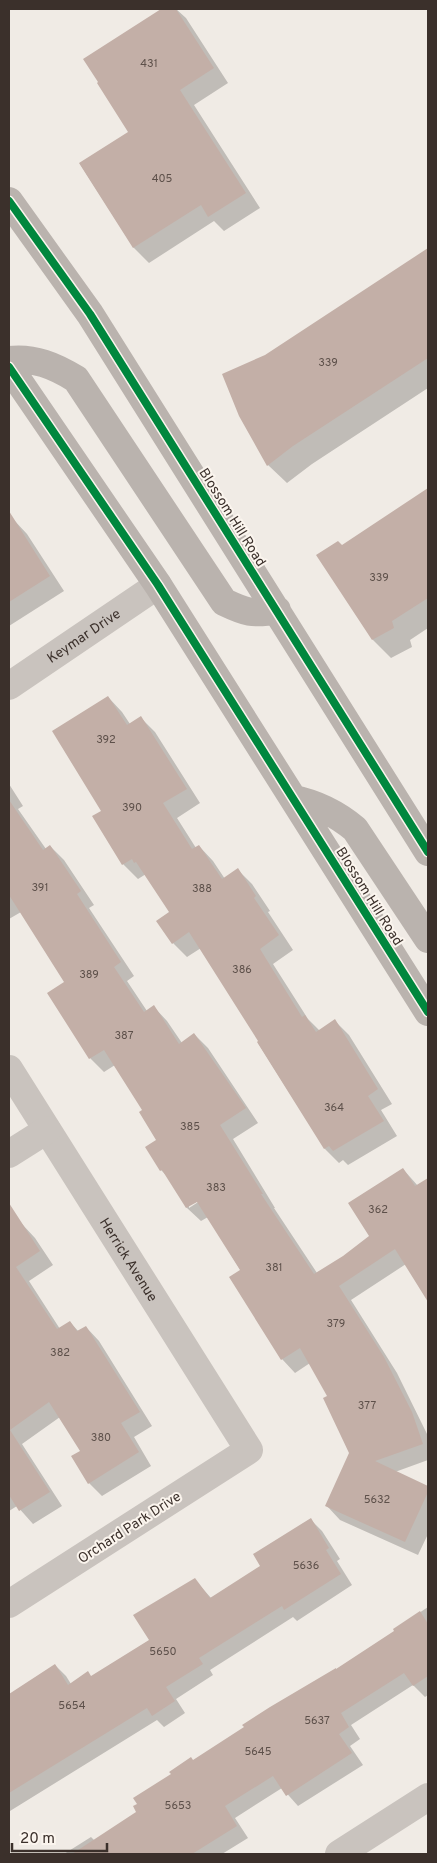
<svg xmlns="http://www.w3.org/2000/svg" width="437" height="1863" font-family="Overpass,sans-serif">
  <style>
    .shadow { fill: #0003; fill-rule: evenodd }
    .building { fill: #c3afa7 }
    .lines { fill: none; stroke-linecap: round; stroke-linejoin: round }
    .minor { stroke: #c9c3be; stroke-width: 28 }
    .secondary { stroke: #bab3ae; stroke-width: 28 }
    .cycleway-casing { stroke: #fbf5ee; stroke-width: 11 }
    .cycleway { stroke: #00873e; stroke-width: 8 }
    .labels { text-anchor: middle; stroke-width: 4; stroke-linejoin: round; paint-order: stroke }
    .number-label { font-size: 11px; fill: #5d504a }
    .street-label { font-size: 14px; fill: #3b302b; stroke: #fbf5ee }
  </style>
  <rect width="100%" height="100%" fill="#f0ebe5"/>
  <path class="shadow" d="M163 9H176L186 18 228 83 194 105 260 208 224 231 214 221 149 263 134 248 80 164 130 132 85 59Z
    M428 249V388L312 464 287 483 268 465 265 357Z
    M428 490V628L410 640 412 647 391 658 373 640 342 546Z
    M9 519 10 521 13 519 27 534 64 591 9 626Z
    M108 697 122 712 130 724 141 718 155 732 200 803 177 818 196 848 199 846 213 861 225 879 238 870 252 884 270 911 268 912 293 950 273 964 308 1019 320 1031 335 1021 349 1035 392 1104 381 1110 397 1136 348 1165 343 1160 339 1163 325 1149 258 1043 260 1042 201 948 187 957 173 943 171 912 146 874 138 879 123 864 94 817 103 811Z
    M9 784 23 806 18 809 46 849 50 846 64 860 94 905 89 908 134 976 127 981 147 1011 154 1007 167 1021 182 1043 194 1034 208 1048 258 1123 233 1139 275 1208H274L317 1273 344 1257 371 1236 403 1169 418 1186 428 1180V1300L406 1264 351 1300 397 1373 428 1436V1460L395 1472 428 1488V1534L418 1555 340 1520 327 1506 351 1453 329 1396 310 1363 295 1373 282 1359 241 1271 208 1217 201 1221 187 1208 168 1177 161 1170 158 1140 144 1111 115 1065 104 1072 90 1058 65 982 21 912 9 919ZM203 1199 189 1208V1205Z
    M22 1224 35 1238 53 1265 29 1281 60 1329 70 1322 79 1332 86 1327 99 1341 152 1426 134 1437 151 1466 102 1496 89 1483 82 1451 60 1417 22 1444 62 1506 33 1524 17 1506 9 1511V1405L22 1396 9 1377V1233Z
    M311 1520 322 1531 340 1559 337 1561 352 1585 297 1621 293 1617 210 1670 213 1675 176 1699 185 1713 164 1727 157 1720 10 1811 9 1809V1695L55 1665 66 1676 71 1684 92 1677 150 1640 194 1579 212 1599 262 1566Z
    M428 1607V1695L425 1697 413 1685 351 1725 360 1739 350 1746 363 1765 298 1806 282 1788 235 1818 248 1838 222 1854H64L91 1837 95 1841 138 1812 193 1761 337 1670 396 1631 395 1629Z"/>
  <path class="building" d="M161 9H176L214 68 180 90 246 193 208 217 201 205 133 248 79 163 128 132 97 83 98 82 83 59Z
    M428 248V358L293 446 267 466 239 416 222 374 265 355Z
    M428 488V598L392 621 394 628 372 640 316 555 338 541 342 545Z
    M9 511 50 576 9 602Z
    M108 696 127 725 141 716 187 789 163 803 192 849 199 845 222 879 238 868 256 896 254 898 279 935 260 949 302 1017 305 1015 316 1032 335 1019 378 1089 368 1096 384 1121 333 1151 329 1146 324 1149 257 1042 258 1041 189 932 172 944 156 921 169 912 136 862 134 863 132 859 122 865 92 816 101 811 52 731Z
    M9 800 43 850 50 845 81 891 77 894 121 962 114 967 144 1012 154 1005 179 1044 194 1033 246 1108 220 1125 263 1194H261L314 1274 343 1256 369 1236 348 1203 403 1168 415 1186 428 1178V1302L395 1249 339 1286 384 1357 412 1412 423 1444 375 1461 428 1486V1492L405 1542 325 1506 349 1453 323 1398 327 1396 300 1348 281 1360 229 1277 240 1270 197 1202 186 1208 162 1170 160 1171 145 1147 156 1140 139 1112 142 1110 104 1050 89 1059 47 993 64 982 9 895Z
    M9 1203 40 1251 16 1267 57 1329 70 1321 77 1331 86 1326 140 1412 121 1423 139 1452 88 1484 71 1456 80 1451 49 1402 10 1430 50 1492 19 1511 9 1495Z
    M311 1518 329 1548 326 1550 341 1574 284 1610 282 1606 199 1658 203 1664 166 1687 175 1701 152 1716 147 1708 9 1793V1694L55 1664 68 1685 88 1671 91 1676 149 1640 133 1615 195 1578 210 1598 260 1566 253 1554Z
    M420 1611 428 1624V1676L413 1686 404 1673 341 1713 349 1727 339 1734 352 1753 286 1796 273 1776 225 1806 237 1826 192 1854H72L136 1812 133 1806 137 1804 133 1798 171 1774 169 1772 191 1757 193 1760 244 1727 242 1725 270 1707 336 1668V1669L394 1631 393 1629Z"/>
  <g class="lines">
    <g class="minor">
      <path id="s1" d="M9 686 158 585"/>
      <path id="s2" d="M9 1069 249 1450 9 1604"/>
      <path d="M9 1154 47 1130"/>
      <path d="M339 1854 428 1797"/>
    </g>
    <path class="secondary" d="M9 201 90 314 428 852
      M9 360C34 357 55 366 76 379L224 602C245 612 253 615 277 610
      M9 367 158 585 428 1012
      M294 799C318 804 337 814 355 829L428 939"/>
    <g class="cycleway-casing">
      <path id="cycleway" d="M9 201 90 314 428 852
        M9 367 158 585 428 1012"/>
    </g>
    <use href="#cycleway" class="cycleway"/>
  </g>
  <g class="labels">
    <g class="number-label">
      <text x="149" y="67">431</text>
      <text x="162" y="182">405</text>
      <text x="328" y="366">339</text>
      <text x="379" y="581">339</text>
      <text x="106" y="743">392</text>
      <text x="132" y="811">390</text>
      <text x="40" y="891">391</text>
      <text x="202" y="892">388</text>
      <text x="242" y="973">386</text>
      <text x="89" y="978">389</text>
      <text x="124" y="1039">387</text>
      <text x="334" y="1111">364</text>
      <text x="190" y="1130">385</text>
      <text x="216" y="1191">383</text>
      <text x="378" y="1213">362</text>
      <text x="274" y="1271">381</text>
      <text x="336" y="1327">379</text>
      <text x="60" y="1356">382</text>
      <text x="367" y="1409">377</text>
      <text x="101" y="1441">380</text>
      <text x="377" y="1503">5632</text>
      <text x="306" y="1569">5636</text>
      <text x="163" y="1655">5650</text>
      <text x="72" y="1709">5654</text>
      <text x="317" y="1724">5637</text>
      <text x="258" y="1755">5645</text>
      <text x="178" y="1809">5653</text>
    </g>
    <g class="street-label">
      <text transform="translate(233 517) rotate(58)" y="5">Blossom Hill Road</text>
      <text dy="5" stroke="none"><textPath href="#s1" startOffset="90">Keymar Drive</textPath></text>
      <text transform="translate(370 896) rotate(58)" y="5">Blossom Hill Road</text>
      <text dy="5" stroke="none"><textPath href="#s2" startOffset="225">Herrick Avenue</textPath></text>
      <text transform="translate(129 1527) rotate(-33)" y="5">Orchard Park Drive</text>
    </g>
  </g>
  <rect width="437" height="1863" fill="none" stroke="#3b302b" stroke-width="20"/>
  <path d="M12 1843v8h95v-8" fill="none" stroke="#3b302b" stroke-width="2.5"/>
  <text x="20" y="1843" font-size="15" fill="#3b302b" stroke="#fbf5ee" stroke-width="4" paint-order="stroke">20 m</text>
</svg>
